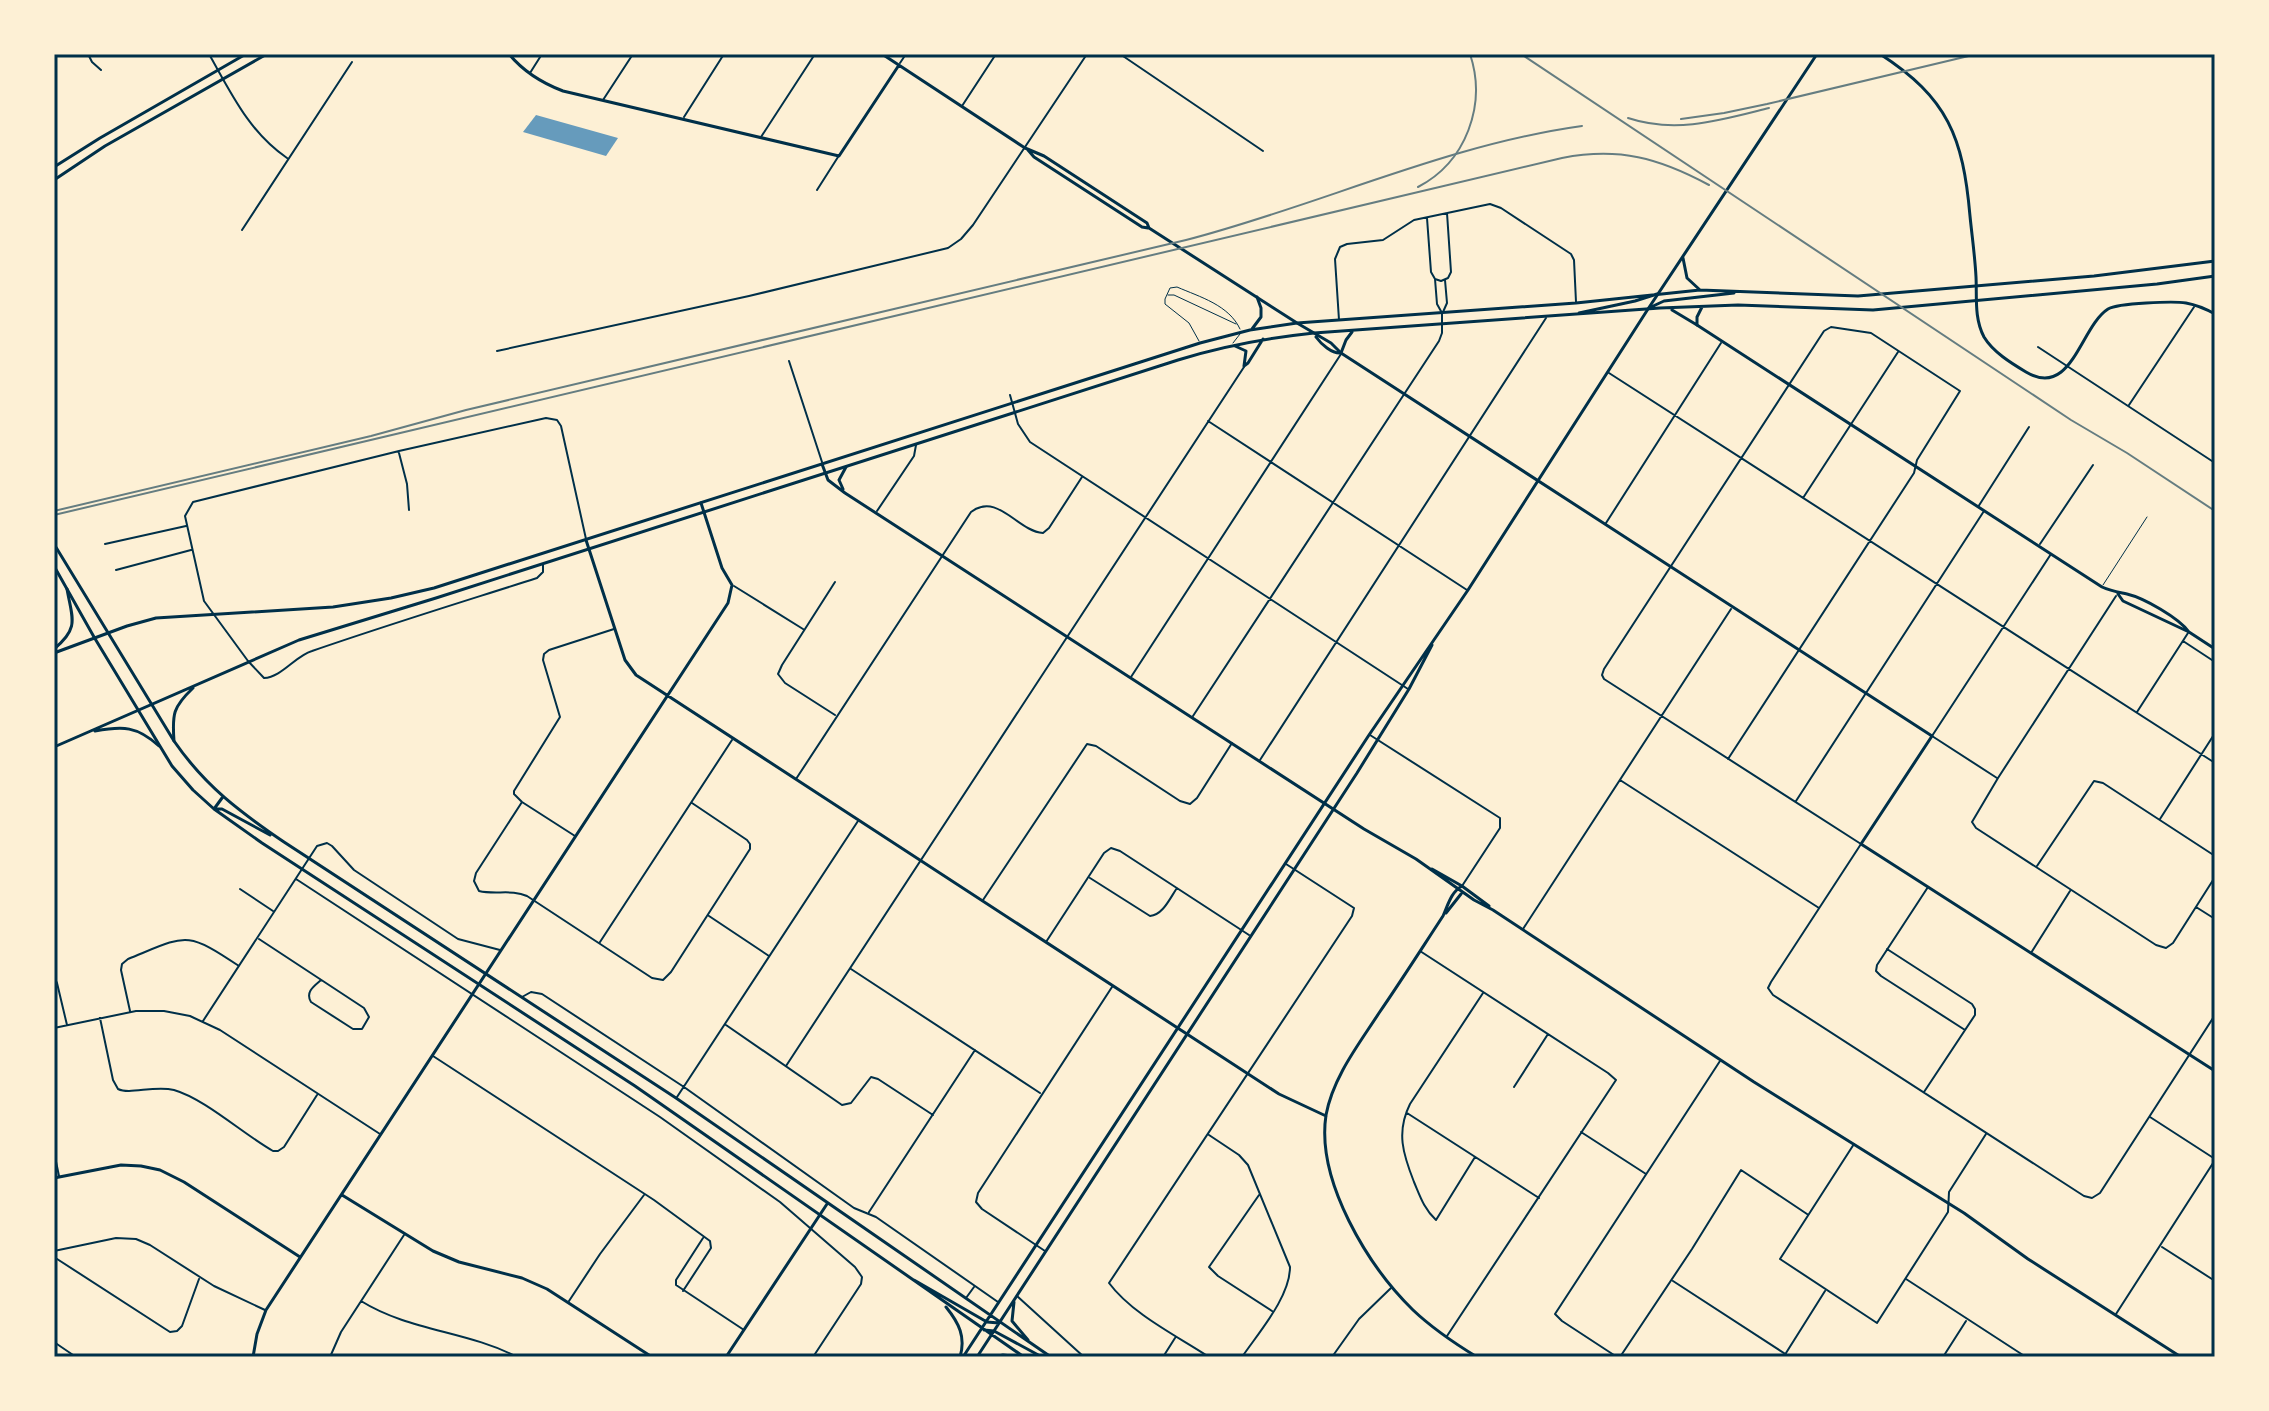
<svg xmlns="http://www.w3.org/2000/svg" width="2269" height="1411" font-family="'IBM Plex Serif',serif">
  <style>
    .water { fill: #669bbc }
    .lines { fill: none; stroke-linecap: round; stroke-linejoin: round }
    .service { stroke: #003049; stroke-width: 1 }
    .minor { stroke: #003049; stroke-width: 2 }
    .tertiary { stroke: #003049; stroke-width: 3 }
    .secondary { stroke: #003049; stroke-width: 3 }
    .primary { stroke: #003049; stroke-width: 3 }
    .tram { stroke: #657d81; stroke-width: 2 }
    .rail { stroke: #657d81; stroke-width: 2 }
    .neatline { fill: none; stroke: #003049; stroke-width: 3 }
  </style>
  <rect width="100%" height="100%" fill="#fdf0d5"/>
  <path class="water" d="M536 115 618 138 606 156 523 132Z"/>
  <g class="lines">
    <path class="service" d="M1168 295H1174L1236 324
      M1199 341 1189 323 1165 304V299L1170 288 1177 287C1200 297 1229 305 1240 329
      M1233 343 1240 334
      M2103 585 2147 517"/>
    <path class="minor" d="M88 54 92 62 101 70
      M209 54C231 93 249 132 287 158
      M1120 54 1263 151
      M900 63 906 54
      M530 73 542 54
      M603 100 633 54
      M962 106 996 54
      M684 117 724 54
      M761 137 815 54
      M817 190 838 157
      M1427 218 1431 272 1435 279 1441 281 1448 278 1451 272 1447 213
      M242 230 352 62
      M1443 312 1447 303 1445 280
      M1339 320 1335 259 1340 247 1347 244 1383 240 1414 220 1490 204 1501 208 1571 254 1574 260 1576 302
      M2038 347 2215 463
      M497 351 749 296 948 248 961 239 973 225 1087 54
      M789 361 822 462
      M1609 373 2215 763
      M1010 395 1018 424 1030 442 1408 689
      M2129 405 2194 307
      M1208 421 1467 590
      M399 453 407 484 409 510
      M1803 498 1898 352
      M1978 507 2029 427
      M877 511 914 456 916 445
      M1606 523 1721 343
      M105 544 186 526
      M2040 544 2093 465
      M543 565V572L537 578C462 602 387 625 312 651 295 656 282 677 264 678L248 661 204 601 185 516 193 502 399 451 546 418 557 420 561 426 586 539
      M116 570 191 550
      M734 586 803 629
      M2116 596 1998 778 1972 822 1976 828 2156 945 2166 948 2173 943 2215 877
      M2183 641 2215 662
      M1131 677 1341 354
      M2137 712 2188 633
      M835 715 785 683 778 674 782 665 835 582
      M1193 716 1439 341 1442 333V313L1437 304 1435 279
      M1370 735 1500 818V828L1462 886
      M1728 759 1914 473 1917 460 1960 391 1871 333 1831 327 1824 331 1604 669 1602 675 1604 679 1861 844 1771 982 1768 988 1773 995 2084 1196 2092 1198 2100 1193 2215 1015
      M1260 760 1546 318
      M1997 778 1932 736 2051 554
      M796 779 971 512C998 492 1017 531 1043 533L1049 528 1082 477
      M1620 780 1819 908
      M1796 801 1984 511
      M522 802 476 873 474 881 479 891C495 895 512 889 527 896L652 978 663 980 671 972 750 849V844L747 840 692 803
      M2160 819 2215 733
      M575 836 522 802 514 794V791L560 717 543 660 544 654 549 650 614 629
      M2037 866 2094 781 2103 783 2215 856
      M1090 878 1150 916C1163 915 1170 898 1177 888
      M296 879 660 1117 780 1202 855 1267 862 1277 861 1284 813 1357
      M1928 887 1877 965 1876 971 1881 976 1965 1030
      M240 889 273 911
      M983 900 1087 744 1096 746 1180 801 1190 804 1197 798 1232 743
      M2196 907 2215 919
      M709 916 769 956
      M1523 929 1731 609
      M259 939 364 1008 369 1017 362 1029H353L311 1002C305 992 314 986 321 980
      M600 942 732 740
      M1046 942 1104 853 1111 848 1120 851 1249 935
      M1887 949 1972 1004 1975 1009V1015L1924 1092
      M1420 951 1608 1073 1616 1080 1447 1336
      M2031 953 2070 891
      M851 969 1040 1093
      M54 977 57 983 67 1025
      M522 997 531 992 542 994 684 1087 854 1208 876 1217 998 1302
      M130 1011 121 970 122 964 128 959C187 935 185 930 239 966
      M100 1018 113 1080 118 1089C130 1095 154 1085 174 1090 205 1099 243 1134 273 1151H278L284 1147 317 1095
      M203 1021 317 846 327 843 332 846 354 870 458 939 500 950
      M726 1025 842 1105 851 1103 871 1077 878 1079 933 1115
      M54 1028 136 1011H164L190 1016 220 1030 380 1134
      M433 1056 654 1200 710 1241 711 1248 683 1291
      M786 1066 1244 367
      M1514 1087 1548 1034
      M677 1097 858 821
      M1407 1113 1539 1198
      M2150 1117 2215 1159
      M1581 1132 1646 1174
      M1209 1135 1239 1155 1248 1165 1290 1267C1290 1297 1259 1332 1242 1357
      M1854 1144 1780 1259 1877 1323 1948 1212 1949 1192 1986 1134
      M54 1152 59 1176
      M1475 1157 1436 1220C1424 1209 1420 1196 1414 1182 1403 1154 1396 1132 1410 1104L1483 993
      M1259 1195 1209 1267 1218 1276 1272 1311
      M869 1212 975 1050
      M703 1238 676 1280V1285L744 1330
      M2162 1247 2215 1281
      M54 1251 116 1238 136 1239 150 1245 214 1286 265 1310
      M1045 1251 982 1209 976 1202 978 1193 1112 987
      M54 1257 170 1332 177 1331 182 1326 199 1279
      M1906 1279 2026 1357
      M1673 1281 1790 1357
      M1017 1296 1084 1357
      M966 1298 974 1287
      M361 1301C409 1331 468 1331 517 1357
      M569 1301 600 1254 644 1195
      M2116 1314 2215 1160
      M54 1342 76 1357
      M1786 1353 1825 1291
      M2197 1355 2200 1357
      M330 1357 341 1332 404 1235
      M1163 1357 1175 1338
      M1209 1357C1177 1336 1132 1314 1109 1283L1352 916 1354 908 1286 864
      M1332 1357 1359 1319 1391 1288
      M1617 1357 1562 1321 1555 1314 1720 1061
      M1620 1357 1692 1249 1741 1170 1807 1214
      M1943 1357 1966 1321"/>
    <path class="tertiary" d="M509 54C523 71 542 83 563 91L839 156 899 65
      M882 54 1025 148 1044 156 1147 223 1149 228 1297 323 1331 343 1341 353 1932 736 1861 844 2215 1071
      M1880 54C1948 98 1963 137 1970 216 1972 236 1975 257 1976 277 1977 297 1974 318 1984 337 1993 352 2011 363 2026 372 2072 399 2080 327 2108 309 2118 303 2174 301 2186 303 2197 305 2206 309 2215 314
      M1028 150 1034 157 1142 227 1148 228
      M1697 325 2102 587C2111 591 2118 592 2127 594 2144 598 2179 618 2189 632
      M1316 337C1321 344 1332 354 1341 353
      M822 464 828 480 845 493 1364 829 1416 859 1474 900 1493 910 1754 1082 1964 1213 2028 1259 2181 1357
      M843 489 839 480 846 467
      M586 540 625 660 636 675 1279 1094 1326 1116
      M2118 594 2123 601 2189 632 2215 649
      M1432 869 1462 886 1489 906
      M1462 886C1451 892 1448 905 1443 916 1422 948 1401 981 1379 1013 1359 1044 1333 1077 1326 1115 1316 1181 1368 1266 1413 1310 1432 1328 1454 1343 1477 1357
      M1446 913 1461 894
      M54 1178 121 1165 141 1166 160 1170 184 1182 300 1257
      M342 1195 433 1251 459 1262 522 1278 547 1289 652 1357
      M253 1357 257 1334 266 1310 728 603 732 585 722 568 701 503
      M726 1357 827 1204"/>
    <path class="secondary" d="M54 544 174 741C205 786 240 812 284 842L676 1098 1051 1357
      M54 566 94 637 172 766 193 790 214 809 262 843 635 1086 1024 1357
      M222 798 214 809H222L270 835
      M914 1280 987 1322 999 1323
      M1014 1302 1012 1321 1028 1340
      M946 1307C959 1323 966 1337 960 1357
      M984 1330 994 1331 1042 1357
      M963 1357 1369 735 1468 590 1648 309 1817 54
      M977 1357 1357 773 1409 689 1432 645
      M994 1357 1003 1355 1021 1357"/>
    <path class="primary" d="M54 167 100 138 246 54
      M54 180 105 146 267 54
      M1683 258 1687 278 1700 290
      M1651 307 1664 301 1734 293
      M1672 310 1697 325V317L1702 307
      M1579 313 1635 301 1657 294
      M1252 329 1261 317V308L1257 297
      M1235 346 1246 351 1244 366
      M1341 353 1346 340 1352 332
      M1244 366 1248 363 1263 339
      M54 649C80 628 72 618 67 589
      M54 653 127 626 156 618 333 607 391 598 434 588 1200 343 1250 330 1297 323 1576 303 1700 290 1858 296 2094 276 2215 261
      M95 731C123 726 137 726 159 746
      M174 741C172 714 173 707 193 688
      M54 747 299 640 436 598 1178 360C1223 346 1267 338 1314 333L1660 308 1738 305 1873 310 2157 284 2215 276"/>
    <path class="tram" d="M1681 119 1724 113 1767 104 1977 54
      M54 511 371 436 466 410 1186 240C1318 206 1445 145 1582 126"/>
    <path class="rail" d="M1521 54 2071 420 2127 453 2215 511
      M1628 118C1676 134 1721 120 1769 108
      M1418 187C1466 162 1487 105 1470 54
      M54 515 1562 158C1619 147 1659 158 1709 185"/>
  </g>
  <rect width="2269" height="1411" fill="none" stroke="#fdf0d5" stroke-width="112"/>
  <rect x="56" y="56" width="2157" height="1299" class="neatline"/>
</svg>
